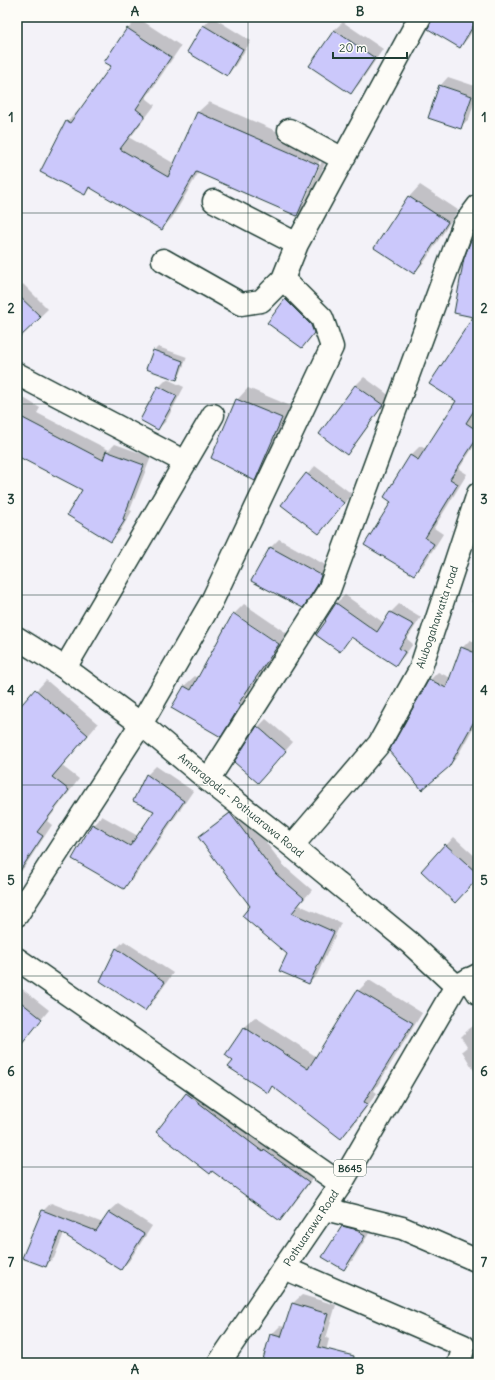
<svg xmlns="http://www.w3.org/2000/svg" width="495" height="1380" font-family="Delius,sans-serif">
  <style>
    .shadow { fill: #0003; fill-rule: evenodd }
    .building { fill: #cbc8fb; stroke: #1f3d34 }
    .lines { fill: none; stroke-linecap: round; stroke-linejoin: round }
    .street-casing { stroke: #1f3d34; stroke-width: 25 }
    .secondary-casing { stroke: #1f3d34; stroke-width: 25 }
    .primary-casing { stroke: #1f3d34; stroke-width: 25 }
    .street { stroke: #fdfcf7; stroke-width: 22 }
    .secondary { stroke: #fdfcf7; stroke-width: 22 }
    .primary { stroke: #fdfcf7; stroke-width: 22 }
    .grid { fill: none; stroke: #1f3d34; stroke-width: 1; stroke-opacity: 0.55 }
    .labels { text-anchor: middle; stroke-width: 3; stroke-linejoin: round; paint-order: stroke }
    .shield { fill: #fdfcf7; stroke: #62766e; stroke-width: 1 }
    .shield-label { font-size: 10px; font-weight: bold; fill: #1f3d34 }
    .street-label { font-size: 11px; fill: #1f3d34; stroke: #fdfcf7 }
    .neatline { fill: none; stroke: #1f3d34; stroke-width: 1.5 }
    .grid-label { font-size: 13px; text-anchor: middle; font-weight: bold; fill: #1f3d34 }
  </style>
  <rect width="100%" height="100%" fill="#f3f2f8"/>
  <filter id="ink" filterUnits="userSpaceOnUse"><feTurbulence type="fractalNoise" baseFrequency=".025" numOctaves="2"/><feDisplacementMap in="SourceGraphic" scale="8" xChannelSelector="R" yChannelSelector="G"/><feConvolveMatrix kernelMatrix="1 2 1 2 8 2 1 2 1" color-interpolation-filters="sRGB"/></filter>
  <g filter="url(#ink)">
    <path class="shadow" d="M212 17 251 41 235 66 227 74 188 51 204 26Z
      M433 17H478V22L468 38 460 47Z
      M138 18 181 46 146 98 155 105 130 138 175 164 198 112 209 102 329 154 307 204 297 215 199 172 172 218 162 228 91 187 85 193 42 171 67 122 78 111H79L112 66 128 29ZM320 160 322 161 304 203H301Z
      M343 22 383 49 359 84 351 93 334 30Z
      M448 77 478 87V90L469 119 460 127 440 86Z
      M420 185 458 210 425 261 414 273 409 197Z
      M478 251V408L475 413 478 415V440L459 469 467 474 434 528 443 534 424 564 414 574 393 501 411 455 420 446 426 449 457 401 475 316Z
      M23 284 48 309 24 332 17 325V290Z
      M293 292 321 324 310 339 302 347 285 300Z
      M158 347 187 357 180 375 176 379 154 351Z
      M364 377 390 396 355 445 347 454 321 434 356 385Z
      M167 379 184 387 166 421 158 429 159 387Z
      M248 388 293 407 266 469 255 480 237 400Z
      M17 394 40 408 37 413 109 450 115 444 151 457 130 510 132 511 119 533 111 541 84 490 17 454Z
      M315 466 352 494 319 533 282 504Z
      M279 539 329 567 326 575 311 599 302 607 270 548Z
      M478 584V605L471 602Z
      M345 595 384 623 390 613 399 604 421 617 407 639 413 644 404 656 396 664 352 636 340 651 328 621 336 603Z
      M244 604 288 634 281 645 236 614V616L280 646 247 694 250 695 231 725 221 735 184 686 195 676 199 679 234 614Z
      M470 640 478 643V719L457 757 449 766 430 680 438 672 451 678 462 648Z
      M46 680 98 724 62 766 79 779 47 821 52 825 17 878V712Z
      M266 719 293 742 266 773 236 762 258 727Z
      M156 766 193 791 133 879 123 888 93 825 102 816 138 836 156 811 147 775Z
      M238 806 284 866 312 890 299 905 341 923 317 975 309 983 200 837 208 829Z
      M454 837 478 859V878L422 871Z
      M124 941 173 973 153 1002 145 1010 116 949Z
      M369 980 422 1013 374 1091 377 1093 352 1127 341 1138 273 1086 267 1092 234 1060 244 1027 255 1017 317 1057 358 991Z
      M17 985 49 1010 24 1040 17 1034Z
      M478 1023V1077L462 1051 467 1047 461 1037 469 1029Z
      M197 1084 318 1171 290 1209 280 1219 157 1132 187 1094Z
      M51 1203 103 1223 109 1212 118 1204 152 1226 129 1261 121 1269 64 1233 54 1258 45 1266 43 1211Z
      M351 1218 373 1227 352 1261 344 1269 343 1227Z
      M478 1221V1230L474 1228Z
      M302 1295 336 1305 326 1338 329 1339 323 1363H263L271 1335 280 1326 285 1327 293 1303Z"/>
    <path class="building" d="M432 17H478V18L460 48 428 29Z
      M203 25 243 49 227 76 187 52Z
      M127 28 171 57 136 109 145 116 120 149 168 177 197 112 319 165 297 216 196 172 162 230 89 187 85 195 40 172 66 121 70 123 111 66 104 62Z
      M334 30 375 58 351 94 309 66Z
      M439 85 472 96 461 129 428 118Z
      M408 196 448 222 414 274 374 248Z
      M471 240 478 241V404L466 423 478 431V437L450 479 458 484 425 538 434 544 414 575 364 545 391 502 384 497 410 455 418 460 456 401 429 384 473 317 454 313 464 258Z
      M17 294 41 317 17 340Z
      M285 299 311 325 314 333 302 348 267 323Z
      M153 350 183 361 177 380 146 369Z
      M355 385 383 405 347 455 319 434Z
      M158 386 177 396 158 430 140 420Z
      M236 399 282 418 255 481 211 458Z
      M17 415 103 460 106 451 144 465 123 519 125 520 111 542 67 515 82 490 17 456Z
      M306 473 344 503 319 534 281 505Z
      M270 547 321 575 318 584 303 608 251 581Z
      M336 603 377 632 390 612 414 625 399 648 405 652 396 666 351 637 340 652 316 635 326 621 325 620Z
      M233 613 279 644 238 704 240 706 221 737 171 708 184 686 191 690Z
      M461 647 478 654V714L449 767 422 790 389 751 429 679 446 688Z
      M35 689 88 735 52 777 69 790 37 832 43 836 17 875V710Z
      M257 726 286 751 258 783 234 762Z
      M146 774 184 801 124 889 72 859 92 824 130 846 154 811 133 801Z
      M230 813 276 874 304 898 292 913 334 932 309 984 279 971 287 954 242 916 250 906 198 837Z
      M445 844 478 874V878L455 903 421 871Z
      M116 948 165 982 145 1011 100 981Z
      M357 990 413 1023 364 1102 368 1104 341 1139 272 1086 268 1093 228 1067 233 1061 225 1055 244 1027 308 1069Z
      M17 999 42 1019 17 1050Z
      M186 1093 263 1152 264 1150 309 1182 280 1221 212 1171 210 1174 156 1132Z
      M42 1210 96 1231 109 1212 144 1234 121 1270 60 1232 46 1267 22 1258Z
      M342 1226 354 1229 365 1236 344 1270 322 1257Z
      M292 1303 328 1314 318 1347 354 1356 353 1363H262L270 1334 281 1337Z"/>
    <g class="lines">
      <g class="street-casing">
        <path id="street" d="M289 130 343 159
          M214 201 297 244
          M163 260 241 304 261 301 283 279
          M17 374 185 462
          M65 668 213 415
          M208 780 329 590 463 226 478 206
          M292 846 379 744 420 670 478 494
          M17 915 141 724 212 601 332 347 322 318 283 279 297 244 420 17
          M17 959 341 1184
          M469 979 478 993
          M325 1209 402 1228 478 1261
          M284 1268 464 1346 459 1363"/>
      </g>
      <g class="secondary-casing">
        <path id="secondary" d="M17 638 65 668 141 724 208 780 292 846 410 943 456 986"/>
      </g>
      <g class="primary-casing">
        <path id="primary" d="M219 1363 341 1184 456 986 478 975"/>
      </g>
      <use href="#street" class="street"/>
      <use href="#secondary" class="secondary"/>
      <use href="#primary" class="primary"/>
    </g>
  </g>
  <path class="grid" d="M248 17V1363M17 213H478M17 404H478M17 595H478M17 785H478M17 976H478M17 1167H478"/>
  <g class="labels">
    <rect class="shield" x="334" y="1160" width="32" height="16" rx="3"/>
    <g class="shield-label">
      <text x="350" y="1172">B645</text>
    </g>
    <g class="street-label">
      <text transform="translate(437 617) rotate(-71)" y="4">Alubogahawatta road</text>
      <text transform="translate(241 805) rotate(39)" y="4">Amaragoda - Pothuarawa Road</text>
      <text transform="translate(311 1228) rotate(-56)" y="4">Pothuarawa Road</text>
    </g>
  </g>
  <rect width="495" height="1380" fill="none" stroke="#fdfcf7" stroke-width="44"/>
  <path d="M333 52v6h74v-6" fill="none" stroke="#1f3d34" stroke-width="2"/>
  <text x="339" y="52" font-size="12" fill="#1f3d34" stroke="#fdfcf7" stroke-width="3" paint-order="stroke">20 m</text>
  <rect x="22" y="22" width="451" height="1336" class="neatline"/>
  <g class="grid-label">
    <text x="135" y="16">A</text>
    <text x="360" y="16">B</text>
    <text x="11" y="122">1</text>
    <text x="484" y="122">1</text>
    <text x="11" y="313">2</text>
    <text x="484" y="313">2</text>
    <text x="11" y="504">3</text>
    <text x="484" y="504">3</text>
    <text x="11" y="695">4</text>
    <text x="484" y="695">4</text>
    <text x="11" y="885">5</text>
    <text x="484" y="885">5</text>
    <text x="11" y="1076">6</text>
    <text x="484" y="1076">6</text>
    <text x="11" y="1267">7</text>
    <text x="484" y="1267">7</text>
    <text x="135" y="1374">A</text>
    <text x="360" y="1374">B</text>
  </g>
</svg>
